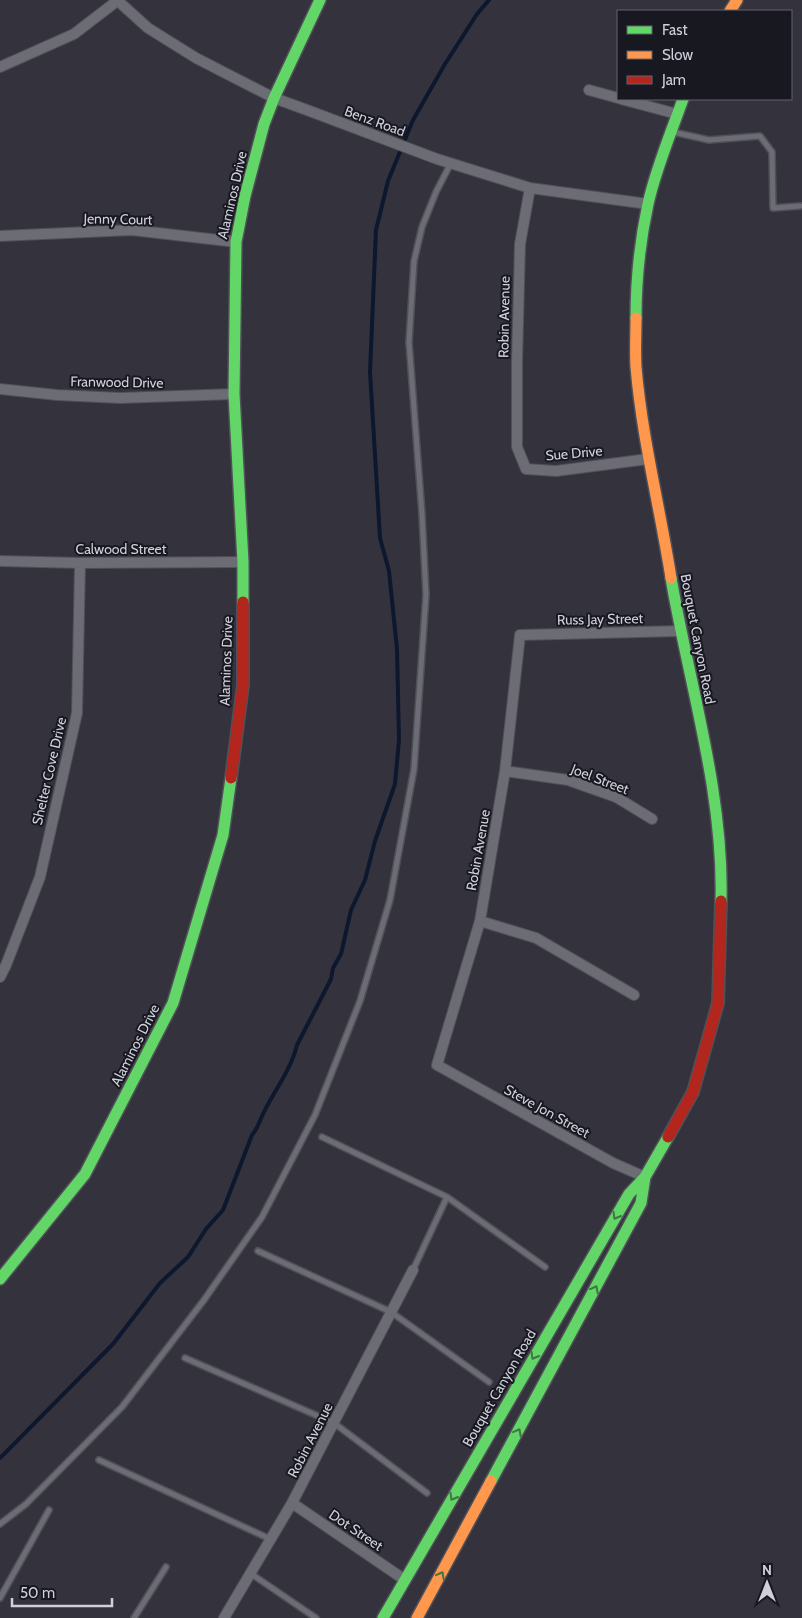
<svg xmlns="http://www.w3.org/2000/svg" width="802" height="1618" font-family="Cabin,sans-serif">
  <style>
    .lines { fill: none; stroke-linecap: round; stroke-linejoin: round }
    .stream { stroke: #0d182e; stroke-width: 4 }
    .lane-casing { stroke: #505058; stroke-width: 8 }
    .street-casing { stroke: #505058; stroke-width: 12 }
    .fast-casing { stroke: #505058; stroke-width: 14 }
    .slow-casing { stroke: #505058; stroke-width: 14 }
    .jam-casing { stroke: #505058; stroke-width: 14 }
    .lane { stroke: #6c6c74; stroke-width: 5 }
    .street { stroke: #6c6c74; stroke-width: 10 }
    .fast { stroke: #63d668; stroke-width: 11 }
    .slow { stroke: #ff974d; stroke-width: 11 }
    .jam { stroke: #b3261e; stroke-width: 11 }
    .oneway { stroke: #3e7744 }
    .labels { text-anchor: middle; stroke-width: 4; stroke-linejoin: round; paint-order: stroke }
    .street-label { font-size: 14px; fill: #d0d0dc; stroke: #181821 }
  </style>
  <rect width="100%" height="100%" fill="#34333d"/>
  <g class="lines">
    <path class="stream" d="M0 1458 113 1344 160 1283 188 1257 206 1229 223 1210 252 1135C258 1128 259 1122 263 1114 274 1091 291 1070 297 1045L331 979 333 968 341 954 351 910 365 880 375 841 395 784 399 740 397 649 389 571 380 538 370 372 376 230 388 181 413 120 445 64 477 14 489 0"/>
    <g class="lane-casing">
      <path id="lane" d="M673 132 709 140 760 136 772 152 773 208 800 206
        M322 1137 447 1197 545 1267
        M258 1251 391 1312 489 1382
        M413 1270 447 1197
        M185 1358 334 1423 427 1493
        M99 1460 270 1539
        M0 1524 26 1504 122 1407 204 1300 262 1217 315 1115 360 1001 390 900 414 769 426 595 422 514 409 342 414 261 422 227 436 192 451 163
        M250 1573 316 1618
        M0 1598 49 1510
        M134 1618 166 1567"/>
    </g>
    <g class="street-casing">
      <path id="street" d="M117 0 148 28 196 58 274 98 307 110 437 159 530 188 648 204
        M0 67 74 34 117 1
        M589 90 618 98
        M621 99 677 114
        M530 188 520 244 517 362V447L526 469 556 471 648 459
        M0 236 132 230 236 242
        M0 389 57 395 120 398 234 394
        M0 561 80 563 243 562
        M505 771 568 780 616 797 652 819
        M480 921 536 938 634 995
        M0 977 6 965 40 877 77 713 80 563
        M645 1177 613 1163 437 1065 480 921 505 771 520 635 680 631
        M292 1503 405 1580
        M224 1618 292 1503 413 1270"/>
    </g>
    <g class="fast-casing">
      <path id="fast" d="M636 318C636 280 640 241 648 204 656 168 671 133 683 99
        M671 578C689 684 724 793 721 901
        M243 602V562L234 394 236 242 245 196 264 124 274 98 320 0
        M0 1279 85 1174 173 1003 223 835 231 778
        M491 1481 641 1203 645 1177
        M383 1618 629 1194 645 1177 668 1137"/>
    </g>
    <g class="slow-casing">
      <path id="slow" d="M730 11 737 0
        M636 318C636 334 635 351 636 367 642 438 660 508 671 578
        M417 1618 491 1481"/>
    </g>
    <g class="jam-casing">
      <path id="jam" d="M231 778 243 685V602
        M668 1137 693 1092 718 1003 721 901"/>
    </g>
    <use href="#lane" class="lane"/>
    <use href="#street" class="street"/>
    <use href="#fast" class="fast"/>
    <use href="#slow" class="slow"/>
    <use href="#jam" class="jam"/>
  </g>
  <defs><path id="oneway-chevron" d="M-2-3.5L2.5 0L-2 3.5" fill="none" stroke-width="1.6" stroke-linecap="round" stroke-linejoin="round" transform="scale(1.25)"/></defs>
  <g class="oneway">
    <use href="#oneway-chevron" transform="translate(616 1216) rotate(120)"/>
    <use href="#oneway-chevron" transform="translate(595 1289) rotate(-62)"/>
    <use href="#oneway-chevron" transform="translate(534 1356) rotate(120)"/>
    <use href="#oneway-chevron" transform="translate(518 1432) rotate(-62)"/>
    <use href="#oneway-chevron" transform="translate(453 1497) rotate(120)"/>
    <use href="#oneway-chevron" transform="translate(441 1575) rotate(-62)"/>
  </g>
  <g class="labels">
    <g class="street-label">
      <text transform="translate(375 121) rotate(20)" y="5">Benz Road</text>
      <text transform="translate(232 195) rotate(-77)" y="5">Alaminos Drive</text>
      <text transform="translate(118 219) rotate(1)" y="5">Jenny Court</text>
      <text transform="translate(504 317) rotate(-89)" y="5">Robin Avenue</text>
      <text transform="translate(117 382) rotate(1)" y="5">Franwood Drive</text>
      <text transform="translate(574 453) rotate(-5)" y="5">Sue Drive</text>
      <text x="121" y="554">Calwood Street</text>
      <text transform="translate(600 619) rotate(-1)" y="5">Russ Jay Street</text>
      <text transform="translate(698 639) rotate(79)" y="5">Bouquet Canyon Road</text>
      <text transform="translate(226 661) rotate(-88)" y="5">Alaminos Drive</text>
      <text transform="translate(49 771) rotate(-77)" y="5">Shelter Cove Drive</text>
      <text transform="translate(600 779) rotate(21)" y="5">Joel Street</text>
      <text transform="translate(478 850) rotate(-80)" y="5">Robin Avenue</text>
      <text transform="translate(135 1045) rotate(-63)" y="5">Alaminos Drive</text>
      <text transform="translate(547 1111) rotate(29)" y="5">Steve Jon Street</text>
      <text transform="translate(499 1388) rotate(-60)" y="5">Bouquet Canyon Road</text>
      <text transform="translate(310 1440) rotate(-63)" y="5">Robin Avenue</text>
      <text transform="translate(356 1530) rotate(34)" y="5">Dot Street</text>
    </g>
  </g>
  <rect x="617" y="10" width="175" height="90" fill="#181821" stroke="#62626c"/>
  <rect x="627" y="26" width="25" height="8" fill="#63d668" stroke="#62626c"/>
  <text x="662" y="35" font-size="15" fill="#d0d0dc">Fast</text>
  <rect x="627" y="51" width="25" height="8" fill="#ff974d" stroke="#62626c"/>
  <text x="662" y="60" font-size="15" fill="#d0d0dc">Slow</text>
  <rect x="627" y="76" width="25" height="8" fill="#b3261e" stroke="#62626c"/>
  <text x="662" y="85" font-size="15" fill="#d0d0dc">Jam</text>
  <g transform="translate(767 1583)" stroke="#181821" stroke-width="4" paint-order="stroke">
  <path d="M0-4L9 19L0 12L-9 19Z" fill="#d0d0dc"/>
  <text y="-8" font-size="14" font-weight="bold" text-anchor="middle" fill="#d0d0dc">N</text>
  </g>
  <path d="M12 1598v8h100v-8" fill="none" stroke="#d0d0dc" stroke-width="2.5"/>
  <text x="20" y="1598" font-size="15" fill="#d0d0dc" stroke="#181821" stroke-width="4" paint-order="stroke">50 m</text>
</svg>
